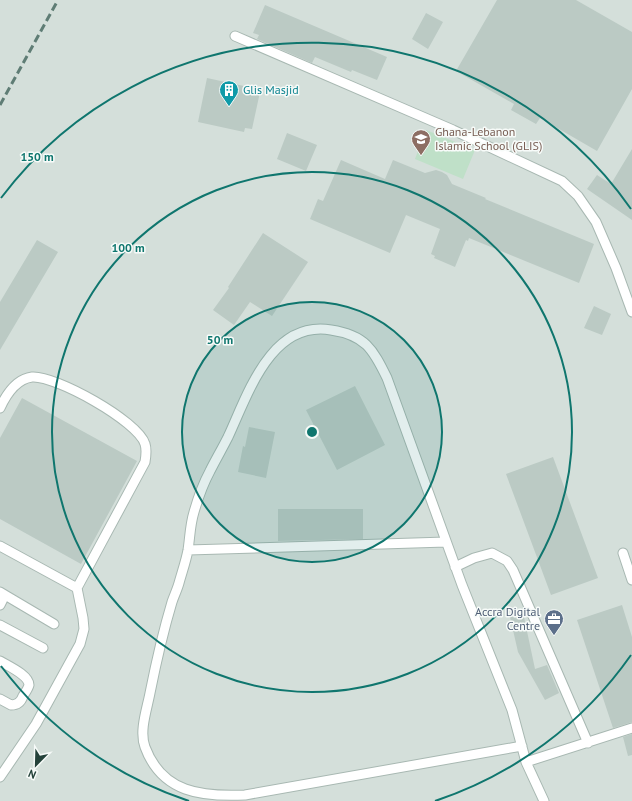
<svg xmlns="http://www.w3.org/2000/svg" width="632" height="801" font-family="'PT Sans',sans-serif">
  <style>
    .built { fill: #d4dfda }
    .green { fill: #bfe0c8 }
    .building { fill: #bbcac4 }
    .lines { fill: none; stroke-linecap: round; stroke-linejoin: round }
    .service-casing { stroke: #a8b8b2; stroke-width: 11 }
    .service { stroke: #fff; stroke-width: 9 }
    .rail { stroke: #5f7d75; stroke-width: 3; stroke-dasharray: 8 4; stroke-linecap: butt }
    .ring { fill: none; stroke: #0f766e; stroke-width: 2 }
    .labels { text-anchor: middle; stroke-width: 3; stroke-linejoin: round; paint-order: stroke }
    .culture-label { font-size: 12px; fill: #0d838f; stroke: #f7fbf9; text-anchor: start }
    .education-label { font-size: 12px; fill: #785e54; stroke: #f7fbf9; text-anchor: start }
    .service-label { font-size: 12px; fill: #4e5e75; stroke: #f7fbf9; text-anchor: end }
    .centre { fill: #0f766e; stroke: #f7fbf9; stroke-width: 2 }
    .ring-label { font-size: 12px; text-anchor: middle; font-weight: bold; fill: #0f766e; stroke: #f7fbf9; stroke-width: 3; stroke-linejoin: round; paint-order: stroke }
  </style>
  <rect width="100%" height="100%" fill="#e6efeb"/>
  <path class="built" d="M0 0H632V801H0Z"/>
  <path class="green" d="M426 130 475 150 463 179 415 159Z"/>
  <path class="building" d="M497 0H576L632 32V89L597 151 540 118 536 124 511 110 514 104 456 71Z
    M265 5 387 57 377 80 352 70 351 72 315 57 312 63 257 39 259 35 253 33Z
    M426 13 443 22 428 49 412 39Z
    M207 78 253 88 252 90 260 92 252 129 245 128 244 132 198 122Z
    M287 133 317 145 306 171 277 159Z
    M632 149V220L587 189 597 175 611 184Z
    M341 160 385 179 393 160 425 173 436 170 442 172 447 175 452 184 486 198 485 199 594 244 579 283 469 238 468 241 466 240 455 267 434 258 435 256 431 254 440 229 406 215 390 253 310 219 318 199 323 201Z
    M263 233 308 262 272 316 250 302 234 325 213 310 229 288 228 287Z
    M37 240 58 252 0 350V302Z
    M594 306 611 314 602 335 584 328Z
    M355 386 385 445 337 470 306 410Z
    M22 398 137 461 81 564 0 519V438Z
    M249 427 275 432 266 478 238 472 243 446 245 447Z
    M553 457 598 578 551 595 506 474Z
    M278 509H363V539L278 541Z
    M622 605 632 637V722L613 728 577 620Z
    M510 617H524L535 669 547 665 559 693 545 700 518 652Z
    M632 734V755L628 756 623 737Z"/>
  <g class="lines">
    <g class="service-casing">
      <path id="service" d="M235 36 453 130 562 181 578 196 596 222 616 268 632 312
        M0 408C6 395 16 379 32 377 55 375 138 421 145 444 147 450 146 456 145 462L77 588
        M0 546 77 588 83 618 84 629 80 644 36 724 0 777
        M188 550 446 542
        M623 553 632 580
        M455 567 474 558 492 553 507 561 513 570 588 743
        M0 592 5 595 0 605
        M5 595 54 624
        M0 625 43 648
        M0 661C8 666 29 675 29 685 28 689 25 693 23 696 21 702 17 705 11 705L0 699
        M522 746 245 795C202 797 162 793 145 747 139 731 147 709 150 693 156 663 163 632 172 602 174 596 177 590 179 583 182 572 186 561 188 550 190 537 190 525 194 512 198 498 203 484 210 471 216 459 222 449 228 437 248 394 271 320 331 330 365 335 373 349 387 378L462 585 512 710 526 762 544 801
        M526 762 632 728"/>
    </g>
    <use href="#service" class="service"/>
    <path class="rail" d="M0 105 58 0"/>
  </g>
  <circle cx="312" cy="432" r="130" fill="#0f766e" fill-opacity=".12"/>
  <g class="ring">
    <circle cx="312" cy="432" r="130"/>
    <circle cx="312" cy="432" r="260"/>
    <path d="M631 655A389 389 0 0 1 435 801M189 801A389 389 0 0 1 1 666M1 198A389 389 0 0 1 631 209"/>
  </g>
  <defs>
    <g id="building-pin" transform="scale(1)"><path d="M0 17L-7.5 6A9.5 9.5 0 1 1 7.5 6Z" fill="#0f9aa8" stroke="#f7fbf9"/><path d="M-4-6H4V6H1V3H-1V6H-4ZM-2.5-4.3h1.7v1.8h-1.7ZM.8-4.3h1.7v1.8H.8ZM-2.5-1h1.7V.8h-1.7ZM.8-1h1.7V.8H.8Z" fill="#fff"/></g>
    <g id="school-pin" transform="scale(1)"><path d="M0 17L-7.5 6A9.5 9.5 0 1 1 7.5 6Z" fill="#8d6e63" stroke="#f7fbf9"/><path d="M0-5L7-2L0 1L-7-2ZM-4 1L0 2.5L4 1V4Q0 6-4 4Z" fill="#fff"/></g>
    <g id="office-pin" transform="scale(1)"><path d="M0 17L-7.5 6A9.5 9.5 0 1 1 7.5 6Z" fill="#5c6f8a" stroke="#f7fbf9"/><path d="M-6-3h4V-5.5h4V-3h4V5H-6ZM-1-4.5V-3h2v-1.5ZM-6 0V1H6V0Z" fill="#fff"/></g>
  </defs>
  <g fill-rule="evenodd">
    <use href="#building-pin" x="229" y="90"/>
    <use href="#school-pin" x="421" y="139"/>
    <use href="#office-pin" x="554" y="619"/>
  </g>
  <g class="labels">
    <g class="culture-label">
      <text x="243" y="94">Glis Masjid</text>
    </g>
    <g class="education-label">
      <text x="435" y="136">Ghana-Lebanon<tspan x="435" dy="14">Islamic School (GLIS)</tspan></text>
    </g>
    <g class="service-label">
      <text x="540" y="616">Accra Digital<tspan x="540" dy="14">Centre</tspan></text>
    </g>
  </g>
  <circle cx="312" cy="432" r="6" class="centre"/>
  <g class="ring-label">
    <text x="37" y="161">150 m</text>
    <text x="128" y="252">100 m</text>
    <text x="220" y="344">50 m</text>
  </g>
  <g transform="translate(36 765) rotate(203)" stroke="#f7fbf9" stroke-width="3" paint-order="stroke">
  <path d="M0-3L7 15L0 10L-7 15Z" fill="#24423a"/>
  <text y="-6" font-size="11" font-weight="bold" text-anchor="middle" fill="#24423a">N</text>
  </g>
</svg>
